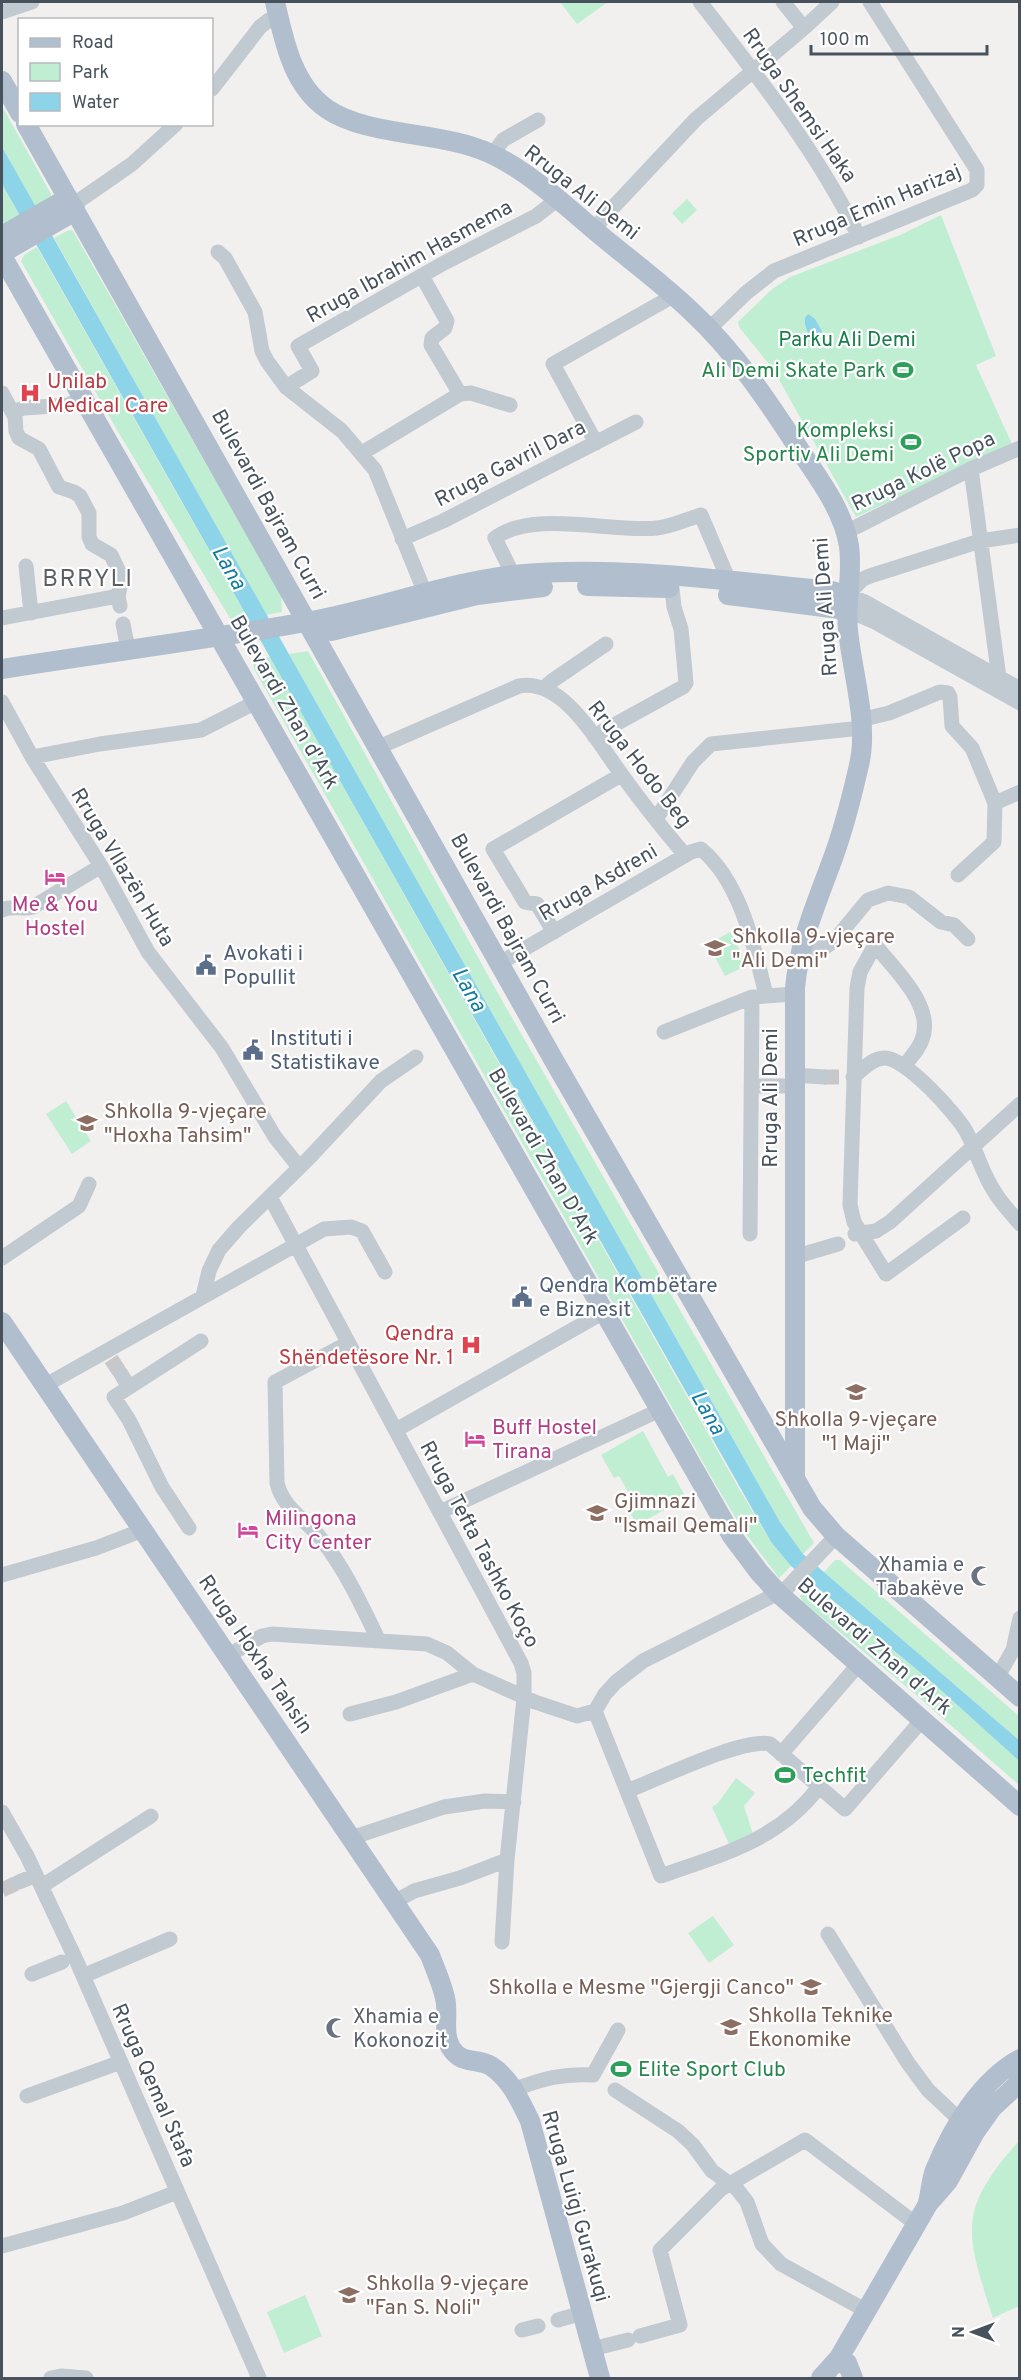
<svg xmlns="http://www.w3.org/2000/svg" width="1021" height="2380" font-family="Overpass,sans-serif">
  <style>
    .green { fill: #c0eed3 }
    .water { fill: #8ed4e9 }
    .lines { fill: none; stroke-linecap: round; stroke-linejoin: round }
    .minor-tunnel { stroke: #c8c8ca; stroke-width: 15; stroke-dasharray: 15 8; stroke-linecap: butt }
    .minor { stroke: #c1c9d1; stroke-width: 15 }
    .major { stroke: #b0becd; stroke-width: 20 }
    .labels { text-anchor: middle; stroke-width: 4.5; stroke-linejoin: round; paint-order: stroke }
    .street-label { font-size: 21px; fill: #48525c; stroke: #fff }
    .park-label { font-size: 21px; fill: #1b7c4e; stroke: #fff }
    .leisure-label { font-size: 21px; fill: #27864d; stroke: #fff; text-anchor: end }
    .health-label { font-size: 21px; fill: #be3a42; stroke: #fff; text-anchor: start }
    .hotel-label { font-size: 21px; fill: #b23c85; stroke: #fff; text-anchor: start }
    .education-label { font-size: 21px; fill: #785e54; stroke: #fff; text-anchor: start }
    .service-label { font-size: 21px; fill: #4e5e75; stroke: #fff; text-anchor: start }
    .worship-label { font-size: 21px; fill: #5b616d; stroke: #fff; text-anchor: end }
    .water-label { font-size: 22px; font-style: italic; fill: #127c9f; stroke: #fff }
    .quarter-label { font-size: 24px; letter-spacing: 1.5px; fill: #5c5f64; stroke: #fff }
  </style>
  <rect width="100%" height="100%" fill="#f2efef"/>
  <path class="green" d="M560 2H608L577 24Z
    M2 106 51 194V199L35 207 2 147Z
    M2 184 20 216 5 225 2 223Z
    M687 199 697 210 682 224 672 213Z
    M941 215 996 356 976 365 1012 444 856 517 773 369 739 327 738 322 771 290 790 277 900 235Z
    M69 230 73 231 281 595 282 612 266 615 54 238Z
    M37 247 248 619 231 620 117 430 21 261 24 255Z
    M308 651 504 1004 814 1543 803 1554 780 1522 289 654Z
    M270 657 738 1487 771 1542 791 1566 779 1578 743 1530 717 1487 254 669 253 663 257 659Z
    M730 932 748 965 725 976 708 944Z
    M66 1101 91 1141 72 1154 46 1114Z
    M643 1431 668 1477 673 1474 686 1498 637 1525 624 1502 631 1497 619 1476 614 1478 601 1455Z
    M835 1560H840L1019 1716V1740L824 1572Z
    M811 1584 933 1683 1019 1761V1785L914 1693 803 1602 800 1596Z
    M736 1778 755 1793 744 1806 753 1834 729 1844 712 1807 718 1803Z
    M713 1916 734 1945 709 1963 688 1933Z
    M1019 2141V2306L993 2318C966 2234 956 2211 1019 2141Z
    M305 2295 322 2336 284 2353 267 2312Z"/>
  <path class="water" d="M2 147 780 1522 803 1554 1019 1740V1761L933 1683 791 1566 771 1542 2 184Z
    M808 314 815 319 822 331 816 343C809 336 804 328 805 318Z"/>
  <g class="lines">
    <path class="minor-tunnel" d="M824 1077H847
      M111 1359 121 1374
      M2 1890 19 1882"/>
    <path class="minor" d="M700 2C758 77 817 151 859 237
      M783 2 804 28
      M2 12 32 2
      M212 89 260 27 269 20 279 18
      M493 154 503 140 538 120
      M75 211 80 200 132 164 176 124
      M594 230 604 217 696 119 804 28 832 2
      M218 252 225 258 255 312 262 351 267 361 286 387 342 431 375 470 425 593
      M422 276 447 321 445 328 432 338 431 345 460 394
      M709 329 746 293 774 271 972 190 977 185V170L870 2
      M286 387 312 371 298 346 444 263 536 216 558 199
      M2 393 15 417 16 431 19 438 39 449 59 487 74 492 80 496 89 513V537L92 544 111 555 122 578 118 596 120 606
      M12 412 24 408 69 405 82 397
      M596 443 553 364 673 296
      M362 453 460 394 471 393 510 405
      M971 469 999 678
      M846 532 971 469 1020 448
      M1020 535 980 541 870 576 863 579 847 595 865 602 1020 689
      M402 539 443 521 636 422
      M26 566 31 613
      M513 575 495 538C533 509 612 533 657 528 671 527 687 519 701 515L729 581
      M847 610 873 621 1020 703
      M2 618 118 596
      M123 624 128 649
      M544 688 552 681 606 644
      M2 702 32 757 101 866 148 952 222 1048 275 1137 299 1167
      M860 720 889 713 940 692 948 693 950 697 952 726 972 748 995 803 994 842 958 875
      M594 736 683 687 686 683 681 629 674 607 672 588
      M379 747 519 686C565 678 599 745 622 775 642 803 663 829 685 855
      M32 757 100 744 201 730 256 702
      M995 803 1020 792
      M656 819 693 762 711 744 861 728
      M2 910C12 905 22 910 33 907L101 866
      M554 932 537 904 525 902 493 849 621 775
      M801 949H816L827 946 834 941 868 900 888 893 909 897 941 922 954 925 968 939
      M500 963 691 852 701 849C741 882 754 947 766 995
      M664 1032 752 997 795 994
      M905 1065C910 1058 918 1050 921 1042 937 1008 895 970 875 945L860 972 857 988 850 1205 854 1222 886 1274 963 1218
      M794 1075 824 1077
      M853 1077C862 1070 871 1059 884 1058 904 1056 958 1115 967 1133 977 1152 982 1173 994 1191 1001 1203 1011 1213 1020 1224
      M751 1086H794
      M270 1197 521 1663 524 1673V1698L507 1860 502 1942
      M750 1234 752 997
      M855 1234 876 1231 890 1222 1020 1104
      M794 1257 838 1244
      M2 1258 79 1206 89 1184
      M203 1296 209 1271 219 1250 239 1227 310 1157 381 1081 416 1057
      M348 1343 275 1382 277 1483C283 1509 307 1520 322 1540 346 1571 362 1606 379 1641
      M121 1374 129 1387
      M44 1386 324 1229 351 1227 362 1231 385 1272
      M396 1430 604 1312
      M440 1512 660 1410
      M189 1528 162 1487 129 1420 114 1397 201 1341
      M2 1575 96 1548 143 1530
      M227 1656 262 1636 272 1634 427 1644 447 1653 473 1674 535 1702 577 1716 595 1711
      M997 1678 1013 1650 1020 1618
      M595 1711 661 1876C722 1854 778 1841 819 1787
      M595 1711 605 1694 616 1682 643 1661 786 1589 836 1536
      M350 1714 396 1702 473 1674
      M781 1754 859 1664
      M627 1791C656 1780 744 1737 770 1744L845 1809 922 1720
      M2 1812 27 1856 77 1962 259 2378
      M351 1838 444 1807 485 1801 514 1802
      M19 1882 36 1875
      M42 1886 151 1816
      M394 1902 414 1891 460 1878 507 1860
      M828 1934 908 2063 928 2090 961 2121
      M32 1974 62 1962
      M83 1976 170 1939
      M515 2089C543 2079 562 2073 593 2075L618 2030
      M615 2090 678 2131 693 2145 712 2171 737 2189 747 2202 762 2244 781 2264 865 2310
      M27 2096 121 2062
      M2 2246 123 2213 177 2192
      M558 2320 582 2313
      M522 2330 538 2326
      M640 2336 680 2325 660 2250 721 2189 805 2140 916 2224
      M592 2349 628 2340
      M51 2378 61 2376 86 2378"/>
    <path class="major" d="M275 2C284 40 292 85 327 109 368 137 442 131 489 153 525 169 563 203 593 229 626 257 661 282 692 312 735 352 767 400 799 449 819 479 843 510 849 546 853 574 845 602 848 630 852 672 869 724 859 765 852 796 844 828 833 858 817 902 799 942 795 988V1478
      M2 81 20 113
      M26 124 556 1064 812 1508 836 1536 1020 1697
      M2 236 68 198
      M2 253 75 211
      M2 256 732 1536 759 1572 779 1594 1020 1806
      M587 586 669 588
      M728 595 847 610
      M331 631 477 595 543 587
      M2 669C103 653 205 640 306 622 376 610 443 583 514 575 620 565 726 581 831 591L847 595
      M2 1322 430 1955C435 1969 442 1983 445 1998 449 2014 442 2033 451 2048 463 2066 476 2057 491 2066 511 2079 520 2101 530 2121L600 2378
      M928 2202C931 2192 931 2180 935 2170 952 2129 980 2081 1020 2059
      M839 2358 847 2363 853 2378
      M821 2378 839 2358 928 2204 948 2181 975 2132 992 2108 1020 2082"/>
  </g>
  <defs>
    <g id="stadium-bare" transform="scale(1.62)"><path d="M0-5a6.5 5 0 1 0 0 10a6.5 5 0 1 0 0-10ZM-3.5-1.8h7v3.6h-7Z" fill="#2e9e5b" stroke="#fff" stroke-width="2.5" paint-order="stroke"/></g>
    <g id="hospital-bare" transform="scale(1.62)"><path d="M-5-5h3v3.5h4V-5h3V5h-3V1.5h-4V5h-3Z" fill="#e0444e" stroke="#fff" stroke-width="2.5" paint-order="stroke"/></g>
    <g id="hotel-bare" transform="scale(1.62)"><path d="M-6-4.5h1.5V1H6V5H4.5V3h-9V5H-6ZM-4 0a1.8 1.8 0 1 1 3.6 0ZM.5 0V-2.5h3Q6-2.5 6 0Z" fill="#d1479c" stroke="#fff" stroke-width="2.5" paint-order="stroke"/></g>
    <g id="school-bare" transform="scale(1.62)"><path d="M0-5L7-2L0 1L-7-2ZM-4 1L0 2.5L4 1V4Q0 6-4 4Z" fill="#8d6e63" stroke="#fff" stroke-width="2.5" paint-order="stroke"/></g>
    <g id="civic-bare" transform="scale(1.62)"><path d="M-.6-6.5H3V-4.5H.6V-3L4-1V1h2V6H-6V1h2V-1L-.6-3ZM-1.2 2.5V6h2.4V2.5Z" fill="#5c6f8a" stroke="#fff" stroke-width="2.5" paint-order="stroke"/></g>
    <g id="mosque-bare" transform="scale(1.62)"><path d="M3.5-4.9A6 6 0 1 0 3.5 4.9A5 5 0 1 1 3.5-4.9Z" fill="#6b7280" stroke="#fff" stroke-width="2.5" paint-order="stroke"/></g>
  </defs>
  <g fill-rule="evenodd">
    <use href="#stadium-bare" x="903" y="370"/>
    <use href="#hospital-bare" x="30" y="393"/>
    <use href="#stadium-bare" x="911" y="442"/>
    <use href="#hotel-bare" x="55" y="877"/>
    <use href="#school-bare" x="715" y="948"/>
    <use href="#civic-bare" x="206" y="965"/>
    <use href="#civic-bare" x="253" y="1050"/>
    <use href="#school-bare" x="87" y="1123"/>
    <use href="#civic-bare" x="522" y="1297"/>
    <use href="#hospital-bare" x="471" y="1345"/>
    <use href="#school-bare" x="856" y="1392"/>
    <use href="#hotel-bare" x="475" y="1439"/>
    <use href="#school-bare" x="597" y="1513"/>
    <use href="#hotel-bare" x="248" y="1530"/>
    <use href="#mosque-bare" x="981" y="1576"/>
    <use href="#stadium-bare" x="785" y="1775"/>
    <use href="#school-bare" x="811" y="1987"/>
    <use href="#school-bare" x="731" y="2027"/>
    <use href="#mosque-bare" x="336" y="2028"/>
    <use href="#stadium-bare" x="621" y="2069"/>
    <use href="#school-bare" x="349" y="2295"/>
  </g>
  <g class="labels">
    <g class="street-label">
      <text transform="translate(800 105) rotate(55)" y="7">Rruga Shemsi Haka</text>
      <text transform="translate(582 192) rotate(38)" y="7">Rruga Ali Demi</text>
      <text transform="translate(877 205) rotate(-23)" y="7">Rruga Emin Harizaj</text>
      <text transform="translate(409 261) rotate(-29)" y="7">Rruga Ibrahim Hasmema</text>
      <text transform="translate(510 463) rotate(-27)" y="7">Rruga Gavril Dara</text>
      <text transform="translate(923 471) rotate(-26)" y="7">Rruga Kolë Popa</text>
      <text transform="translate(269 504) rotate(61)" y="7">Bulevardi Bajram Curri</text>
      <text transform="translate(825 607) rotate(-94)" y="7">Rruga Ali Demi</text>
      <text transform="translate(285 702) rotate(60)" y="7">Bulevardi Zhan d'Ark</text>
      <text transform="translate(640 764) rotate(52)" y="7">Rruga Hodo Beg</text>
      <text transform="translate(123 867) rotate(59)" y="7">Rruga Vllazën Huta</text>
      <text transform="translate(598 882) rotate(-30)" y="7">Rruga Asdreni</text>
      <text transform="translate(508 928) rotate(61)" y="7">Bulevardi Bajram Curri</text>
      <text transform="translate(770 1098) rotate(-90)" y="7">Rruga Ali Demi</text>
      <text transform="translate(544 1156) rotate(60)" y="7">Bulevardi Zhan D'Ark</text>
      <text transform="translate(480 1544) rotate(62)" y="7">Rruga Tefta Tashko Koço</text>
      <text transform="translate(875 1646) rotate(41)" y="7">Bulevardi Zhan d'Ark</text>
      <text transform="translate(256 1654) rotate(56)" y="7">Rruga Hoxha Tahsin</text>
      <text transform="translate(154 2085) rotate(66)" y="7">Rruga Qemal Stafa</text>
      <text transform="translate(576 2206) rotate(74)" y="7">Rruga Luigj Gurakuqi</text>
    </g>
    <g class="park-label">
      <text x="847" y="346">Parku Ali Demi</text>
    </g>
    <g class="leisure-label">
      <text x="886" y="377">Ali Demi Skate Park</text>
      <text x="894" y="437">Kompleksi<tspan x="894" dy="24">Sportiv Ali Demi</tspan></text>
      <text x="802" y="1782" text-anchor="start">Techfit</text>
      <text x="638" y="2076" text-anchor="start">Elite Sport Club</text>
    </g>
    <g class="health-label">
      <text x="47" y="388">Unilab<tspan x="47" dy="24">Medical Care</tspan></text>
      <text x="454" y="1340" text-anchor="end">Qendra<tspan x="454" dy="24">Shëndetësore Nr. 1</tspan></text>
    </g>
    <g class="hotel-label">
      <text x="55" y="911" text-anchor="middle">Me &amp; You<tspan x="55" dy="24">Hostel</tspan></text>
      <text x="492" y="1434">Buff Hostel<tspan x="492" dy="24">Tirana</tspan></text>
      <text x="265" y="1525">Milingona<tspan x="265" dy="24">City Center</tspan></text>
    </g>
    <g class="education-label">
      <text x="732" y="943">Shkolla 9-vjeçare<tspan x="732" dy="24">"Ali Demi"</tspan></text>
      <text x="104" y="1118">Shkolla 9-vjeçare<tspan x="104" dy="24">"Hoxha Tahsim"</tspan></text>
      <text x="856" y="1426" text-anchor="middle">Shkolla 9-vjeçare<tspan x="856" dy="24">"1 Maji"</tspan></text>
      <text x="614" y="1508">Gjimnazi<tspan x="614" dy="24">"Ismail Qemali"</tspan></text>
      <text x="794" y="1994" text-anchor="end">Shkolla e Mesme "Gjergji Canco"</text>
      <text x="748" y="2022">Shkolla Teknike<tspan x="748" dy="24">Ekonomike</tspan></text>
      <text x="366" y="2290">Shkolla 9-vjeçare<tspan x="366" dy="24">"Fan S. Noli"</tspan></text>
    </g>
    <g class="service-label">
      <text x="223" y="960">Avokati i<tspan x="223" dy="24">Popullit</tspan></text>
      <text x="270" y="1045">Instituti i<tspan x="270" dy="24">Statistikave</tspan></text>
      <text x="539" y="1292">Qendra Kombëtare<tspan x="539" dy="24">e Biznesit</tspan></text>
    </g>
    <g class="worship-label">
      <text x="964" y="1571">Xhamia e<tspan x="964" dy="24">Tabakëve</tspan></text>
      <text x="353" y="2023" text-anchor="start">Xhamia e<tspan x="353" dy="24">Kokonozit</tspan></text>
    </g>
    <g class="water-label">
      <text transform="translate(230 567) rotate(60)" y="8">Lana</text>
      <text transform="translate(470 989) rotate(60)" y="8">Lana</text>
      <text transform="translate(709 1412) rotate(60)" y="8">Lana</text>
    </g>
    <g class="quarter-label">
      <text x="88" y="586">BRRYLI</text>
    </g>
  </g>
  <rect width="1021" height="2380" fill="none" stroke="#48525c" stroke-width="6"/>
  <rect x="18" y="18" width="195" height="108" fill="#ffffff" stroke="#b6babe" stroke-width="1.5"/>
  <rect x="30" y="38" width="30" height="9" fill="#b0becd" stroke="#b6babe" stroke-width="1.5"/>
  <text x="72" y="48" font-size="18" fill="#48525c">Road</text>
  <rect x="30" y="63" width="30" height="18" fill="#c0eed3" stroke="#b6babe" stroke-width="1.5"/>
  <text x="72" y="78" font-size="18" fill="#48525c">Park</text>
  <rect x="30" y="93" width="30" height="18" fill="#8ed4e9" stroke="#b6babe" stroke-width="1.5"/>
  <text x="72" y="108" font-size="18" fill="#48525c">Water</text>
  <g transform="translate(973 2332) rotate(270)" stroke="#ffffff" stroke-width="4.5" paint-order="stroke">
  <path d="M0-4.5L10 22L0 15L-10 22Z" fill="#48525c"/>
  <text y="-9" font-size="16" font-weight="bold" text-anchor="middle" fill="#48525c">N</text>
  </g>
  <path d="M811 45v9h176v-9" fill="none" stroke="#48525c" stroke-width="3"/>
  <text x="820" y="45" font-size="18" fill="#48525c" stroke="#ffffff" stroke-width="4.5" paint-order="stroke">100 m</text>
</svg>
